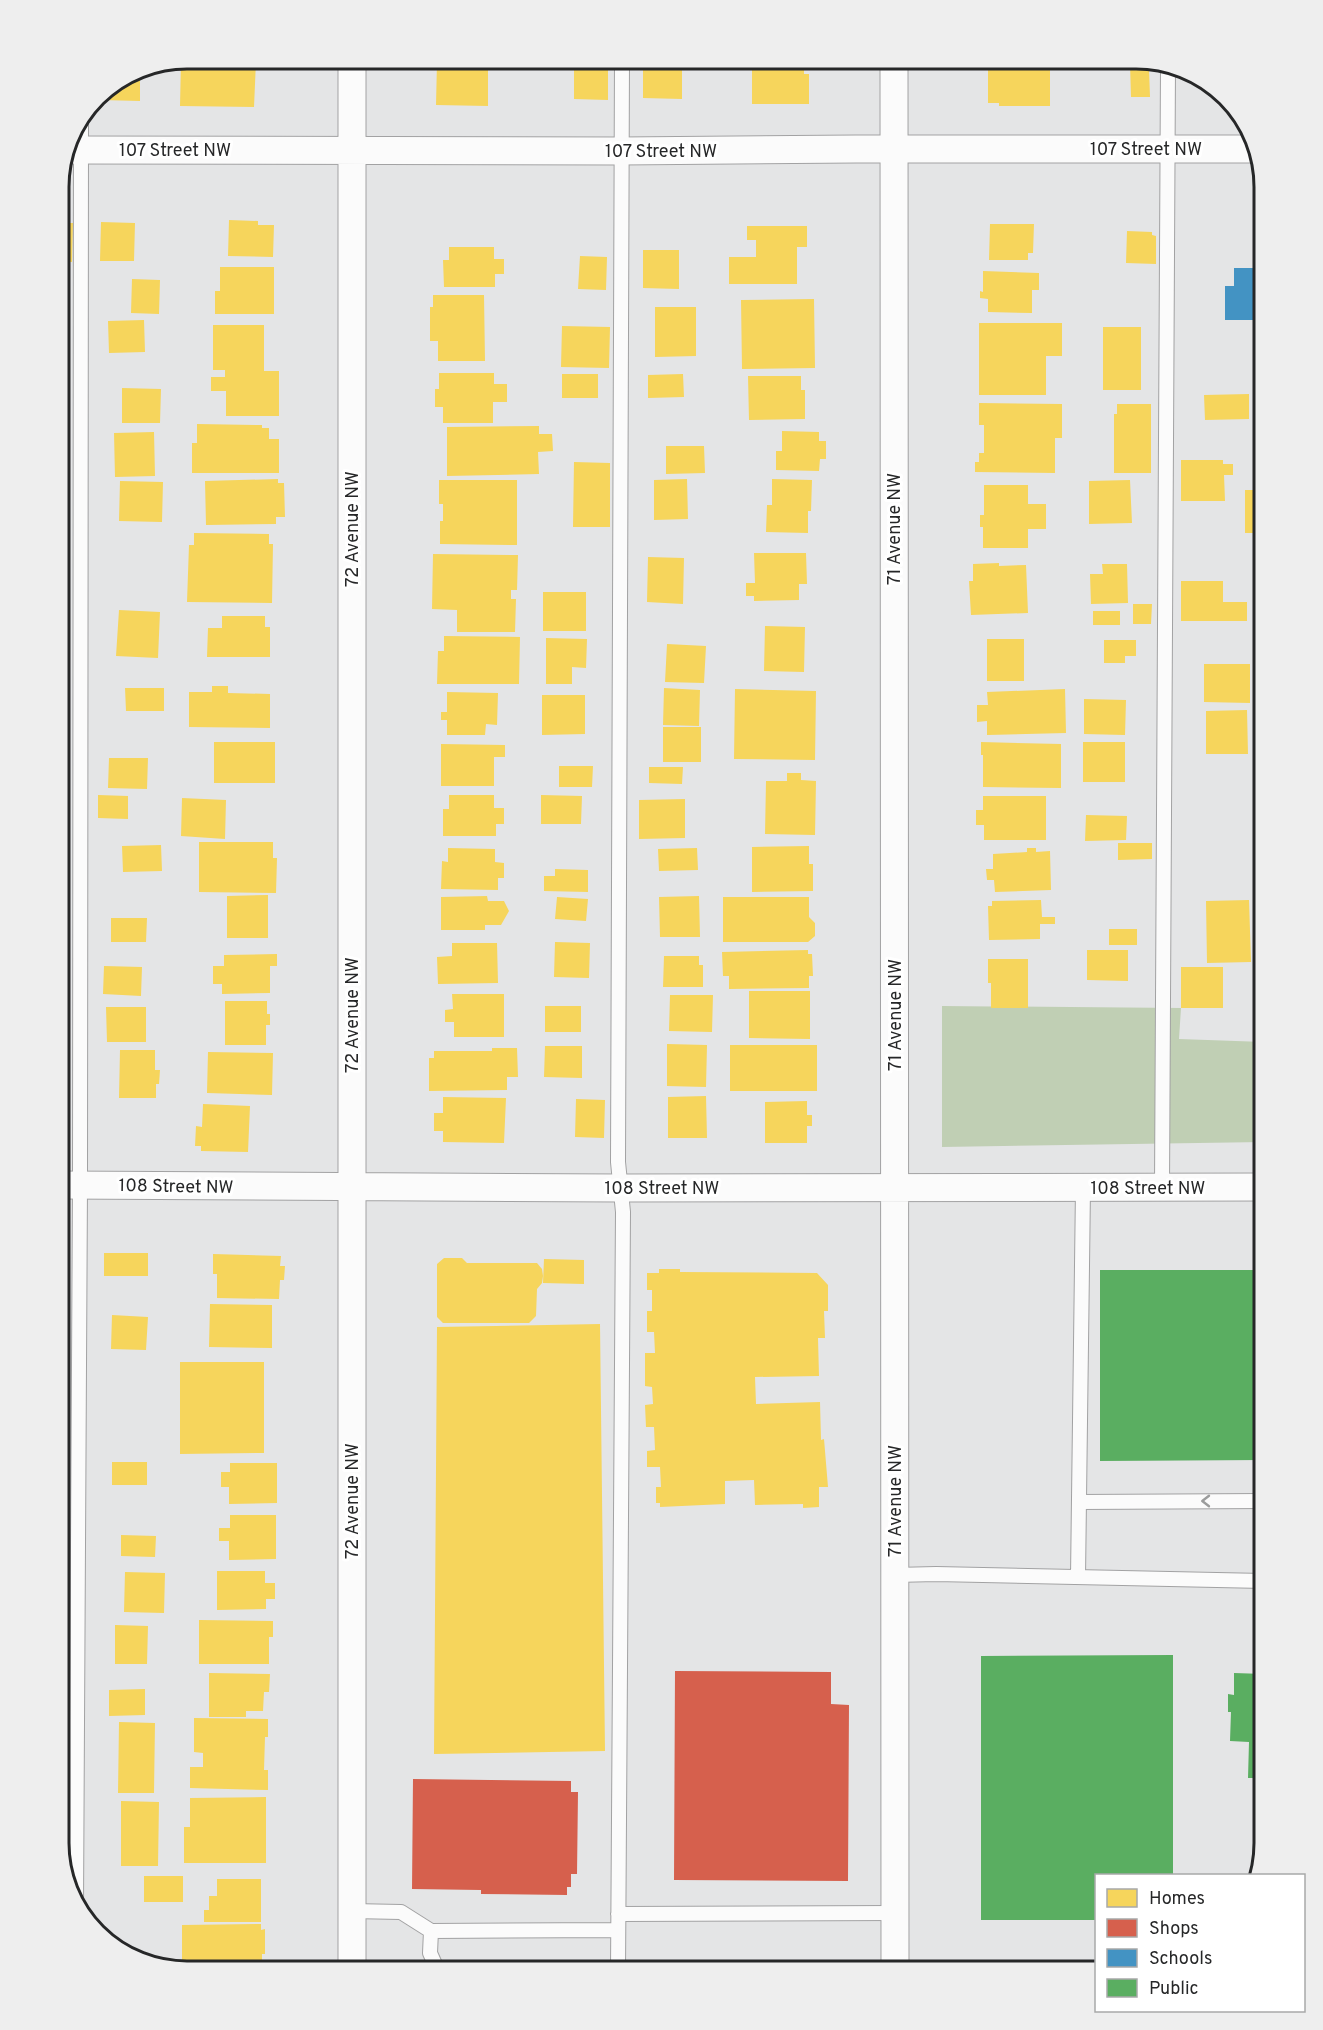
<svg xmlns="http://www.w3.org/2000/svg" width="1323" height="2030" font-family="Overpass,sans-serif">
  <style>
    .green { fill: #c0cfb4 }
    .homes { fill: #f6d55c }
    .shops { fill: #d6604d }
    .schools { fill: #4393c3 }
    .public { fill: #5aae61 }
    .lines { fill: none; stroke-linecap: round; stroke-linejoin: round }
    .service-casing { stroke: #a2a2a3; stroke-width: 16 }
    .minor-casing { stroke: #a2a2a3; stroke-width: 29 }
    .service { stroke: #fbfbfb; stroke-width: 14 }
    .minor { stroke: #fbfbfb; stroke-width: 27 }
    .oneway { stroke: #9b9c9c }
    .labels { text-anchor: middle; stroke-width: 6; stroke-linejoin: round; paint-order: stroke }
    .street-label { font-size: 18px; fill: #262728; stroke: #fff }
    .rim { fill: none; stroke: #262728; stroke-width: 3 }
  </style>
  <rect width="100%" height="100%" fill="#e4e5e6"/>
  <path class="green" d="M942 1006 1181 1008 1179 1039 1264 1042V1142L942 1147Z"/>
  <path class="homes" d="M181 60 256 61 254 107 180 106Z
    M643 61H682V99L643 98Z
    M437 62 488 63V106L436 105Z
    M752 62H804V74H809V104H752Z
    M1001 63H1050V106H999V103H988V66H1001Z
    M1130 63H1146V70L1149 69 1150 97H1131Z
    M574 66 608 67V100L574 99Z
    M140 68V101L100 100V94Z
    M229 220 258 221V225H274L273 257 228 256Z
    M101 222 135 223 134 261H100Z
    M59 223H73L72 262 59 261Z
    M990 224H1034L1033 253H1028V260H989Z
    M747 226H807V247H797V284H729V257H756V240H747Z
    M1127 231 1152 232V235L1156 236V264L1126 263Z
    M449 247H494V259H504V274H495V287H444L443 260H449Z
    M643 250H679V289L643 288Z
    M580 256 607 257 606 290 578 289Z
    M220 267H274V314H215V291H220Z
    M983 271 1039 273V290H1032V313L988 312V299L980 298V291L983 292Z
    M132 279 160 280 159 314 131 313Z
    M433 295H484L485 361H438V341H430V307H433Z
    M814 299 815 368 742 369 741 300Z
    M655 307H696V356L655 357Z
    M144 320 145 352 109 353 108 321Z
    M979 323H1062V356H1046V395H979Z
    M213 325H264V371H279V416H226V391H211V377H225V370H213Z
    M562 326 610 327 609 368 561 367Z
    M1103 327H1141V390H1103Z
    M439 373H494V384H507V402H493V423H443V407H435V389H439Z
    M562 374H598V398H562Z
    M683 374 684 397 648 398V375Z
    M748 376H801V390H805V419L749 420Z
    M122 388 161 389 160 423H122Z
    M1249 394V419L1205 420 1204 395Z
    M979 403 1062 404V438H1055V473L975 472V462H979V453H984V425H979Z
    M1117 404H1151V473H1114V414H1117Z
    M197 424 262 425V428H269V439H279V473H192V443H197Z
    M539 426V434H552L553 451 538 452 539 474 447 476V427Z
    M782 431 819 432V441H826V459H820L819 471 776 470V451H782Z
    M154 432 155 476 115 477 114 433Z
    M666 446H704L705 473 666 474Z
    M1181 460H1223V464H1233V475H1224L1225 501H1181Z
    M574 462 610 463V527H573Z
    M278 479V483H284L285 517H276V524L206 525 205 481Z
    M687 479 688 519 654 520V480Z
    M772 479 812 480 811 511H808V533L766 532 767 505H772Z
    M439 480H517V545L440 544V521H443V504H439Z
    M1130 480 1132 523 1089 524V481Z
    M120 481 163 482 162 522 119 521Z
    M984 485H1028V504H1046V529H1028V548H983V527H980V515H984Z
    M1245 490H1264V533H1245Z
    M194 533 269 534V544H273L272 603 187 602 189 545H194Z
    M754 553H806L807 584H799V600L754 601V596H746V583H755Z
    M433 554 518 555 517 590H511V599H516L515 632H457V610L432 609Z
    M648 557 684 558 683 604 647 602Z
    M999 563V566L1026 565 1028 613 971 615 969 581H973V564Z
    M1102 564H1127L1128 603 1091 604 1090 574H1103Z
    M1181 581H1223V602H1247V621H1181Z
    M543 592H586V631H543Z
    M1133 604H1152L1151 624H1133Z
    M119 610 160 612 158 658 116 656Z
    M1093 611H1120V625H1093Z
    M222 616H265V627H270V657H207L208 628H222Z
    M765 626 805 627 804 672 764 671Z
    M444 636 520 637 519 684H437L438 651H444Z
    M546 638 587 639 586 668 572 667V684H546Z
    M987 639H1024V681H987Z
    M1104 640H1136V656H1125V663H1104Z
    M667 644 706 646 704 683 665 682Z
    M1204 664H1250V703L1204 702Z
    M212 686H228V693L270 694V728L189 727V692H212Z
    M125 688H164V711H126Z
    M664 688 700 690 699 726 663 725Z
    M735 689 816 691 815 760 734 759Z
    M1065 689 1066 733 987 735V721L977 722V705H988L987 692Z
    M447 692 498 693 497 725 486 724 485 735H447V720H441V712H447Z
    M542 695H585V734L542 735Z
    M1084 699 1126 700 1125 735 1084 734Z
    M1247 710 1248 754H1206V711Z
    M663 727H701V762H663Z
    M214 742H275V783H214Z
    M981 742 1061 744V788L983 787V755H981Z
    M1083 742H1125V782H1083Z
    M441 744 505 745V757H494V786H441Z
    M109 758H148L147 789 108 788Z
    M559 766H593L592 787H559Z
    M649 767H683L682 784 649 783Z
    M787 773H801V780L816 781 815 835 765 834 766 781H787Z
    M98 795 128 796V819L98 818Z
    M449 795H494V808H504V824H496V836H443V809H449Z
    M541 795 582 796 581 824H541Z
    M983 796H1046V840H984V825H976V810H983Z
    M182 798 226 800 225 839 181 836Z
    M685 799V838L639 839V800Z
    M1086 815 1127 816 1126 840 1085 841Z
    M199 842H273V858H277L276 893 199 892Z
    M1118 843H1152V859L1118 860Z
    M161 845 162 871 123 872 122 846Z
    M809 846V864H813V891L752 892V847Z
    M448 848 495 849V862L504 863V878H498V890L441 889 442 861 448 862Z
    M697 848 698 870 659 871 658 849Z
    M1027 848H1036V852L1050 851 1051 890 995 892 994 880H987L986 869H993V854L1027 852Z
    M555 869 588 870V892L544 891V876H555Z
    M268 895V938H227V896Z
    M487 896 488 901H504L509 911 501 925H485V930H441V897Z
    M699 896 700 937H660L659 897Z
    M557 897 588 899 586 921 555 919Z
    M723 897H809V917L815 923V936L808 942H723Z
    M1041 900 1042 917H1055V924H1040V939L989 940 988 906H992V901Z
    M1249 900 1251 962 1207 963 1206 901Z
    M111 918H147L146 942H111Z
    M1109 929H1137V945H1109Z
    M555 942 590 943 589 978 554 977Z
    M452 943H497L498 983 438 984 437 957 452 956Z
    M808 950V954H812L813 976H809V988L729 989V976H723L722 952Z
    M1087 950H1128V981L1087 980Z
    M277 954V966H270V993L222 994V984H213V966H224V955Z
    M664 956H699V965H703V987H663Z
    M988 959H1028V1008H991V983H988Z
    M104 966 142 967 141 996 103 994Z
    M1181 967H1223V1008H1181Z
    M749 991H810V1039L749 1038Z
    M452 994H504V1037H454V1022H445V1010L453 1009Z
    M670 995H713L712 1032 669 1031Z
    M225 1001H267V1014H270V1025H266V1045H225Z
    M545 1006H581V1032H545Z
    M106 1007H146V1042H107Z
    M667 1044 707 1045 706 1087 667 1086Z
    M730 1045H817V1091H730Z
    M545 1046H582V1078L544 1077Z
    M492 1048H517L518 1077H507V1090L429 1091V1058H434V1051H492Z
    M120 1050H155V1070H160L159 1084H156V1098H119Z
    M208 1052 273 1053 272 1095 207 1093Z
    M706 1096 707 1138H668V1097Z
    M443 1097 506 1098 504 1143 443 1142V1131H434V1113H443Z
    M576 1099 605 1100 604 1138 575 1137Z
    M807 1101V1115H812V1126H807V1143H765V1102Z
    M203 1104 250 1106 248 1152 201 1151V1146H195L196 1126 202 1127Z
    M104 1253H148V1276H104Z
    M213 1254 281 1256 280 1266H285L284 1280H280L279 1299 217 1298V1274H213Z
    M59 1258H68V1298H59Z
    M444 1258H462L467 1263H537L542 1269 543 1276 542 1283 537 1289 536 1316 529 1323H443L437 1317V1264Z
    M544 1259 584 1260V1284L543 1283Z
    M659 1269H680V1272L817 1273 828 1285V1311H824L825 1338H818L819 1376 755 1377 756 1404 820 1402 821 1440 824 1439 828 1487H819V1507L803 1508V1504L755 1505 754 1480 725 1481V1504L660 1507V1503H656V1487H661L660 1467H647V1451L655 1450 654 1427H646L645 1405 653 1404 652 1387 645 1386V1353H655L654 1332H647V1311H652V1290H647V1273H659Z
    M210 1304 272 1305V1348L209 1347Z
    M112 1315 148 1317 146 1350 111 1349Z
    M600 1324 605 1751 434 1754 437 1327Z
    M180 1362H264V1453L180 1454Z
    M112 1462H147V1485H112Z
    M230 1463H277V1503L229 1504V1487H221V1472H230Z
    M230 1515H276V1559L229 1560V1541H219V1528H230Z
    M121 1535 156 1536 155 1557 121 1556Z
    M217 1571H265V1583H275V1599H266V1609L217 1610Z
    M125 1572 165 1573 164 1613 124 1612Z
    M199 1620 273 1621V1637H269V1664H199Z
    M115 1625 148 1626 147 1664H115Z
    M209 1673 270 1674 269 1692H264L263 1711H246V1717H209Z
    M145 1689V1715L109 1716V1690Z
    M194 1718 268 1719V1737H265L264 1770H268V1790L190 1788V1767H203V1753L194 1752Z
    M119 1722 155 1723 154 1793H118Z
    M266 1797V1863H184V1827H190V1798Z
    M121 1801 159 1802 158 1866H121Z
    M144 1876H183V1902H144Z
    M217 1879H261V1922H204V1910H209V1896H217Z
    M261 1924V1930L265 1929V1954H262V1971H182V1925Z"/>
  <path class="shops" d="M675 1671 831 1672V1704L849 1705 848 1881 674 1880Z
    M413 1779 571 1781V1792H578L577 1874H571V1887H567V1895L481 1894V1890L412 1889Z"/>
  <path class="schools" d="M1234 268H1264V320H1225V286H1234Z"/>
  <path class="public" d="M1100 1270H1264V1460L1100 1461Z
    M1173 1655V1876H1096V1920H981V1656Z
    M1234 1673 1264 1674V1778H1248L1249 1742 1230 1741 1231 1712H1228V1694L1234 1695Z"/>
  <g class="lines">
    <g class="service-casing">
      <path id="service" d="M1162 1187 1168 67
        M1079 1502 1264 1501
        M895 1575 936 1574 1264 1581
        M1078 1577 1083 1188
        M76 1904 80 1185 81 120
        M352 1911 401 1912 431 1931 618 1930
        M618 1914 895 1913
        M431 1931 430 1953 438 1971
        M618 1971 623 1212 618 1162 622 59"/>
    </g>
    <g class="minor-casing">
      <path id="minor" d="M894 59 895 1971
        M66 150 621 151 856 149H1255
        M59 1185 621 1188 1264 1187
        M352 1971V59"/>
    </g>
    <use href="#service" class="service"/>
    <use href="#minor" class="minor"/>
  </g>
  <defs><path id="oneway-chevron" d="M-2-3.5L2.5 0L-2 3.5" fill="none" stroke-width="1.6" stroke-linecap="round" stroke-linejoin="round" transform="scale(1.5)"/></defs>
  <use class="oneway" href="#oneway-chevron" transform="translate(1206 1501) rotate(180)"/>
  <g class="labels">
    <g class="street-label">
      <text x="1146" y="155">107 Street NW</text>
      <text x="175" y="156">107 Street NW</text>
      <text x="661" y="157">107 Street NW</text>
      <text transform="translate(352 529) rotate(-90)" y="6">72 Avenue NW</text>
      <text transform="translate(894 529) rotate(-90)" y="6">71 Avenue NW</text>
      <text transform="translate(352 1015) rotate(-90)" y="6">72 Avenue NW</text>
      <text transform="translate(895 1015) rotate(-90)" y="6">71 Avenue NW</text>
      <text transform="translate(176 1186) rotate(1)" y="6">108 Street NW</text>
      <text x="662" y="1194">108 Street NW</text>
      <text x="1148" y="1194">108 Street NW</text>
      <text transform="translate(352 1501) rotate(-90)" y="6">72 Avenue NW</text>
      <text transform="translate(895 1501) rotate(-90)" y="6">71 Avenue NW</text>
    </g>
  </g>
  <path d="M0 0H1323V2030H0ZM187 69H1136A118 118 0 0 1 1254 187V1843A118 118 0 0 1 1136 1961H187A118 118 0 0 1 69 1843V187A118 118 0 0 1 187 69Z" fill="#eee" fill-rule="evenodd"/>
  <path class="rim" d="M187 69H1136A118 118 0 0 1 1254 187V1843A118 118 0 0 1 1136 1961H187A118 118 0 0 1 69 1843V187A118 118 0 0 1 187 69Z"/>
  <rect x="1095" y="1874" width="210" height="138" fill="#ffffff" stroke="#a8a9a9" stroke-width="1.5"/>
  <rect x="1107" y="1889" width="30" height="18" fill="#f6d55c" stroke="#a8a9a9" stroke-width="1.5"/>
  <text x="1149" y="1904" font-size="18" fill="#262728">Homes</text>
  <rect x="1107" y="1919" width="30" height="18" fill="#d6604d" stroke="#a8a9a9" stroke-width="1.5"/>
  <text x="1149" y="1934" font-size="18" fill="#262728">Shops</text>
  <rect x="1107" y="1949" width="30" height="18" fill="#4393c3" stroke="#a8a9a9" stroke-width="1.5"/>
  <text x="1149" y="1964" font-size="18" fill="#262728">Schools</text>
  <rect x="1107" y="1979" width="30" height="18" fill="#5aae61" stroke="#a8a9a9" stroke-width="1.5"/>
  <text x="1149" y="1994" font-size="18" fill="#262728">Public</text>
</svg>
